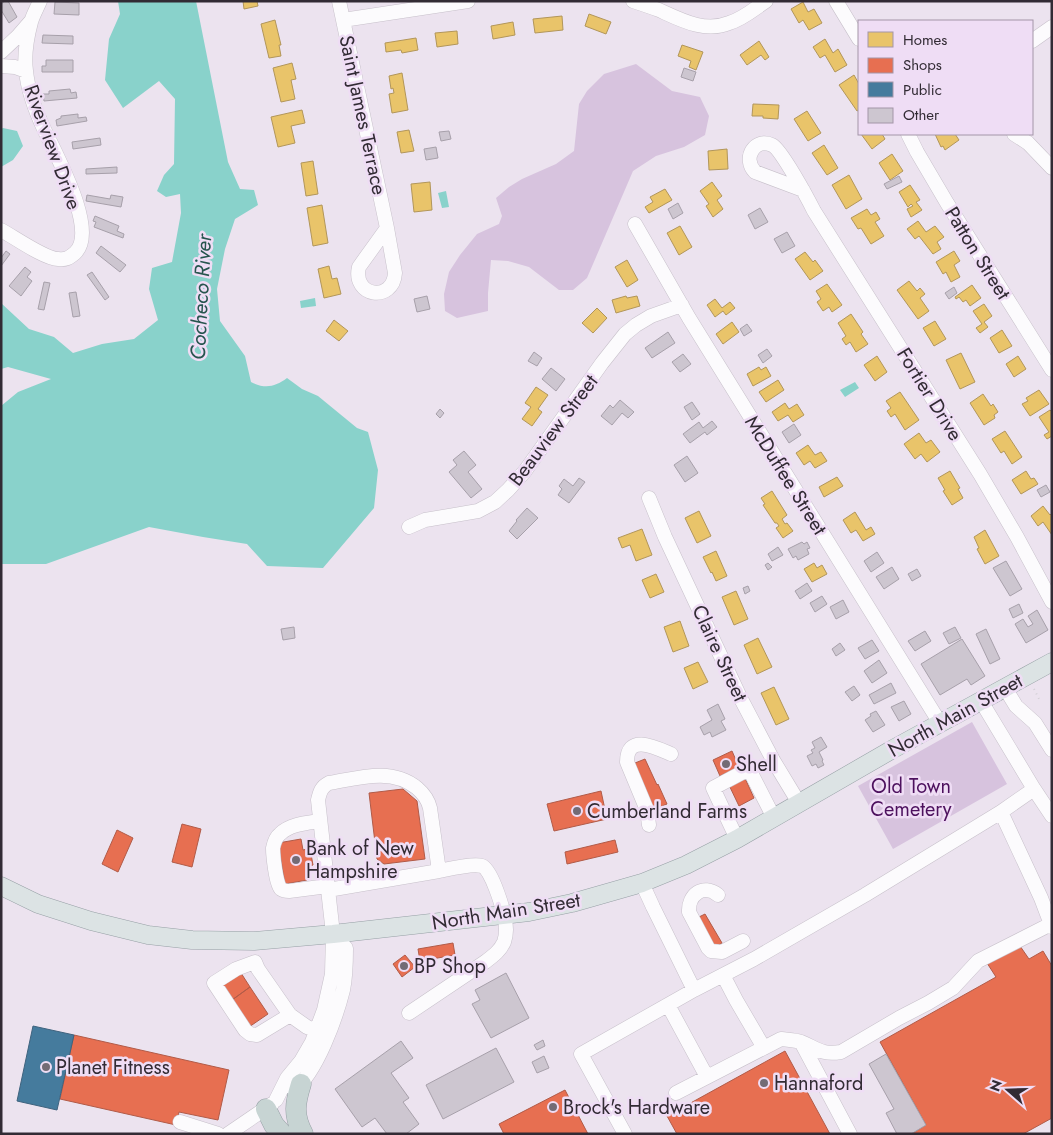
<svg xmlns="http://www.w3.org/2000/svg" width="1053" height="1135" font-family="Jost,sans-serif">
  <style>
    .green { fill: #d7c3de }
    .water { fill: #89d2cb }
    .homes { fill: #e9c46a; stroke: #b2965a }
    .shops { fill: #e76f51; stroke: #b15b48 }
    .public { fill: #457b9d; stroke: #3f637e }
    .building { fill: #cdc6d0; stroke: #a7a0aa }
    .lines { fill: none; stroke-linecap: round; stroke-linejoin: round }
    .minor-casing { stroke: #c7c0ca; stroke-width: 15 }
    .major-casing { stroke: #96a0a5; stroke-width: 19 }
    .highway-casing { stroke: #96a0a5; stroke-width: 21 }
    .path { stroke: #d3d0d5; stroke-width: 2; stroke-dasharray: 1 4; stroke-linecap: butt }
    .minor { stroke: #fcfbfd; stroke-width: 14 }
    .major { stroke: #dce3e4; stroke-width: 18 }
    .highway { stroke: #c7d4d3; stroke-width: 20 }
    .poi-dot { fill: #736b75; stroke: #efddf5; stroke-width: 2 }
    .labels { text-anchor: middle; stroke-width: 5; stroke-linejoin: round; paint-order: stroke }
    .street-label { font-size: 20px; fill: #322b34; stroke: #efddf5 }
    .poi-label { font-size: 20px; fill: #322b34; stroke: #efddf5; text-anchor: start }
    .park-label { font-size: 20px; fill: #4d115e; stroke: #efddf5 }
    .water-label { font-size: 21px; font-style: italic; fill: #26554e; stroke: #efddf5 }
  </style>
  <rect width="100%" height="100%" fill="#ece3ef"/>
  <path class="green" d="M636 64 672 91 700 97 709 116 705 135 684 147 656 156 633 171 587 278 573 290H559L529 267 508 261 491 260 488 293V311L457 318 445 311 444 294 449 272 460 255 477 234 499 224 502 216 496 198 509 187 522 179 556 164 574 151 579 104 587 91 604 74Z
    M972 722 1007 784 893 849 858 786Z"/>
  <path class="water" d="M118 1H196L228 162 240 189 254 190 258 205 235 219 225 249 217 289 220 321 245 356 251 382C265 389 275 387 287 378L302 389 318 396 357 428 368 432 378 470 374 508 323 568 267 566 247 544 203 537 149 527 46 564H1V406L18 392 51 379 8 367 1 369V303L29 329 54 337 73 353 102 344 134 339 158 320 149 289 152 268 172 262 181 213 180 194 166 197 157 191 164 175 174 164 175 99 159 81 123 108 105 80 109 39 120 14Z
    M3 128 17 131 23 146 13 160 1 167V129Z
    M446 191 449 207 442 208 438 193Z
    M315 298 316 306 301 308 300 301Z
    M855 382 859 388 845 397 840 390Z"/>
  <path class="homes" d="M243 1H257L258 6 244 9Z
    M803 2 808 12 814 9 822 23 809 30 803 20 799 23 791 9Z
    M589 14 611 22 606 34 585 26Z
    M562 16 563 30 535 33 533 19Z
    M275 20 281 45H279L281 56 269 58 261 24Z
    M513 22 515 35 493 39 491 26Z
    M457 31 458 44 437 47 435 33Z
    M416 38 418 50 402 53 401 50 386 52 385 43Z
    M825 39 833 53 838 49 847 65 835 72 825 55 820 58 813 47Z
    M759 41 769 57 765 60 761 55 747 65 740 55Z
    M682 45 703 52 696 70 689 67 691 61 678 56Z
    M292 63 296 79 291 80 295 99 281 102 273 68Z
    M402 73 408 110 392 113 389 94 394 93 393 88 391 89 389 76Z
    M854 75 859 84V110L857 111 839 85Z
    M753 104 779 105 778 119 763 118V116H752Z
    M302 110 305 123 291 126 295 143 278 147 271 117Z
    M807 111 821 133 808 141 794 119Z
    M409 130 414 151 401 153 397 132Z
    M861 134H882L885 139 872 149Z
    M935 134H955L959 140 945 150 943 146 941 147Z
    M824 145 838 168 827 175 812 153Z
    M727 149 728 169 709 170 708 151Z
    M892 154 903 171 890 180 879 163Z
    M313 161 318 194 306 196 301 163Z
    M849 175 862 199 846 209 832 185Z
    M430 182 432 210 414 212 411 184Z
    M712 182 722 196 717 200 723 209 713 217 706 206 709 204 700 191Z
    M910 185 920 200 916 202 922 210 911 217 907 209 913 206 911 204 908 207 899 192Z
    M665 189 672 200 649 213 645 207 653 202 650 197Z
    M322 205 328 243 313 246 307 208Z
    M867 209 871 215 876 212 880 219 875 222 884 236 871 244 861 228 858 229 851 218Z
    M918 221 926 232 935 226 944 237 937 242 941 249 933 254 919 236 915 239 907 229Z
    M680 226 692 247 679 255 667 233Z
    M954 251 960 261 954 265 960 277 951 282 946 272 943 274 936 262Z
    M805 252 813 262 815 260 823 271 810 280 795 259Z
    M627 260 638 280 627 287 615 267Z
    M329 266 332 279 337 278 341 294 324 298 318 269Z
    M909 281 917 291 920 288 925 294 920 298 929 311 918 319 897 290Z
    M827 284 842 305 832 312 829 307 823 311 817 302 821 299 816 291Z
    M972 285 981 298 970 306 966 300 963 302 959 297 956 299 955 297Z
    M626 296 627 298 637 296 640 306 616 313 612 300Z
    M715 299 722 308 730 302 735 308 726 315 723 311 715 317 707 305Z
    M984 304 992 316 984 322 988 327 980 333 976 328 982 324 973 311Z
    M597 308 607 318 593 333 582 323Z
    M851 314 863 332 861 334 868 344 856 352 850 342 846 345 842 339 846 336 838 323Z
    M334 320 348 331 339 341 326 331Z
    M935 321 946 339 934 346 923 328Z
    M732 322 739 332 723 344 716 334Z
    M1002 330 1012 346 999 353 990 338Z
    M961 353 975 382 960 389 946 360Z
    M877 356 887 372 875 381 864 365Z
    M1018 356 1026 369 1014 377 1006 364Z
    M759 367 761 370 766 367 771 376 753 386 747 374Z
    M778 380 784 390 766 402 759 392Z
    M536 387 548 395 538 409 542 412 532 426 522 419 531 407 525 403Z
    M1039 390 1049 404 1030 416 1022 404 1028 401 1026 398Z
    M900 392 919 420 905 430 895 414 891 417 887 411 891 408 886 401Z
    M983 394 991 406 993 404 998 412 994 415 995 418 984 425 970 403Z
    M785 403 789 409 797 404 804 415 793 422 788 415 778 421 772 412Z
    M1050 410 1052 412V436L1047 439 1044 435 1049 432 1039 417Z
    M1005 431 1022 457 1012 464 1004 451 1001 453 992 439Z
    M919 433 926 443 931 440 940 452 927 462 921 454 915 459 904 444Z
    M808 445 815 455 821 452 827 461 815 468 810 461 804 465 796 453Z
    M950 471 960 488 958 489 963 498 952 505 943 491 945 490 938 478Z
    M1026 471 1031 479 1034 478 1038 484 1021 494 1012 480Z
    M837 477 843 486 824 497 819 487Z
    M772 491 787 515 782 519 785 524 787 523 793 531 783 538 776 528 779 526 777 523H775L763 505 765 504 761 498Z
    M1043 506 1050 515 1052 513V535L1043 522 1038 526 1031 516Z
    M699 511 711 536 697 543 685 518Z
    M855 512 866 530 871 527 875 534 863 541 856 530 851 533 843 520Z
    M642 529 652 555 636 561 630 545 622 548 618 538Z
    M985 530 999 556 985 564 977 549 979 548 974 537Z
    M716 551 727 576 716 581 712 572 711 573 703 557Z
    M814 563 817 568 822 565 827 574 812 582 804 569Z
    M656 574 664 592 650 598 642 580Z
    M736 591 748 619 734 625 722 597Z
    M680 621 689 646 673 652 664 627Z
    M758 638 772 667 757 674 744 645Z
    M698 662 708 682 693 689 684 668Z
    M774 687 789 719 776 725 761 693Z"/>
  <path class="shops" d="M732 751 739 767 720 776 713 760Z
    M645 759 657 785 658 784 667 804 655 809V807L649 810 630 765Z
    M744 776 754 798 739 806 728 783Z
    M403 789 417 801 425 859 384 864 377 859 369 793Z
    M601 791 607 819 554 831 547 804Z
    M182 824 201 829 192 867 172 862Z
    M117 830 133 838 118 872 102 864Z
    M301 839 303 850 307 849 308 855 311 854 313 865 310 866 311 873 306 874 307 880 285 884 278 843Z
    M615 840 618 852 567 864 565 852Z
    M705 914 722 943 712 949 695 919Z
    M453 943 455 955 420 961 418 949Z
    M1020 946 1029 959 1043 951 1052 966V1118L1023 1134H911L926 1125 880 1042 996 977 987 963Z
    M405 955 415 967 402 977 393 964Z
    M241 973 250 987 232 1000 222 985Z
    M250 987 268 1014 249 1027 232 1000Z
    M74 1035 229 1070 218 1120 179 1112 176 1125 60 1099Z
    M785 1051 830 1134H677L667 1116Z
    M565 1090 588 1134H504L499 1124Z"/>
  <path class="public" d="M33 1026 74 1035 57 1110 17 1101Z"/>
  <path class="building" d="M5 1H8L17 17 9 23 1 10V4Z
    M55 2 79 3V15L54 14Z
    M43 35 73 36V44L42 43Z
    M46 60H73V72H42V66H46Z
    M684 68 696 72 693 81 681 77Z
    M70 89 71 93 76 92 77 98 44 101 43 94H49V91Z
    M78 114V118L86 117 87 121 57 126 56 120 61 118V116Z
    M449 131 451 139 441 141 439 132Z
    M100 138 101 145 73 149 72 142Z
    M436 147 438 158 426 160 424 149Z
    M117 167V173L86 174V169Z
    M899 176 902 182 887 189 884 184Z
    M87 195 110 199 111 195 123 197 121 207 86 201Z
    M678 203 683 213 673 219 668 209Z
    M760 208 768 222 755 229 748 215Z
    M95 216 119 226 117 231 124 234 123 238 94 227 96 222 93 221Z
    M787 232 795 246 782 253 774 239Z
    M101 246 126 265 120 272 96 253Z
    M6 251 10 254 1 266V258Z
    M25 267 31 272 27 277 32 281 21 296 9 286Z
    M92 272 109 297 105 300 87 275Z
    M44 282 50 283 44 310 38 309Z
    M954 287 957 293 949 299 945 293Z
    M76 292 80 316 73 317 69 293Z
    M427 296 430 309 417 312 414 299Z
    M747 324 752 331 744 336 740 329Z
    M668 332 675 343 652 358 645 348Z
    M767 349 772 356 763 363 758 355Z
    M534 352 542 358 537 366 528 361Z
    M683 354 691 364 680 372 672 362Z
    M551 368 565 379 556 391 542 379Z
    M620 400 634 412 628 418 622 413 612 425 601 416 610 405 613 408Z
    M692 402 700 414 692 420 684 407Z
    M440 409 444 413 440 418 436 414Z
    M712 421 717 427 707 435 705 432 690 443 683 434 699 422 703 428Z
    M794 424 801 435 789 443 782 432Z
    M464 451 476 465 468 472 482 489 471 498 449 472 457 465 453 460Z
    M687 456 698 473 685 482 674 465Z
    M579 478 585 482 569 503 558 495 562 489 559 486 564 479 573 486Z
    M1046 485 1050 492 1041 497 1037 490Z
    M527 508 538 518 517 539 509 531 517 521 516 520Z
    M802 542 804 544 807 542 810 548 807 549 809 554 798 560 796 556 793 558 788 549Z
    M778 547 783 555 772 561 768 554Z
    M877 552 884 563 871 572 864 561Z
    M1006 561 1022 589 1010 596 993 568Z
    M768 563 772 567 768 570 765 565Z
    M892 567 899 579 884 589 876 577Z
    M917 569 921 576 912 581 908 574Z
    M807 583 812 591 800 599 795 591Z
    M748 586 750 591 745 594 743 588Z
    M822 596 827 604 815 612 810 603Z
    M843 600 849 612 836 619 830 607Z
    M1019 604 1023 613 1013 618 1009 609Z
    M1037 610 1048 630 1026 643 1015 624 1023 619 1028 627 1033 624 1028 616Z
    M294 627 295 638 283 640 281 629Z
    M955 627 961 638 949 644 943 633Z
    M986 629 1000 659 990 664 976 634Z
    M925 631 931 641 915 651 908 641Z
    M962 639 985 676 971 685 967 679 940 695 921 664Z
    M872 640 879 651 865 659 858 648Z
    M840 643 845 650 836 656 832 649Z
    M879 660 887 673 872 683 864 671Z
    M891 683 896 693 874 704 869 695Z
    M854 686 860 695 852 701 845 692Z
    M904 701 911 714 899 721 891 707Z
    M718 704 725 719 721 721 726 730 712 737 710 732 704 735 700 727 712 720 707 710Z
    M876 711 885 725 873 732 865 720 871 716 870 714Z
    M821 737 827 747 819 752 823 760 822 761 824 765 818 768 816 764 812 766 807 756 813 753 811 750 815 748 812 742Z
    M506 973 529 1018 491 1038 472 1004 480 1000 475 990Z
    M543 1040 545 1046 537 1050 534 1045Z
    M401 1041 413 1058 391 1073 409 1098 403 1102 419 1124 406 1134H387L375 1118 362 1127 335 1089Z
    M496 1048 514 1082 443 1119 426 1085Z
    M886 1054 926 1125 911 1134H897L886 1113 894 1109 869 1064Z
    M544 1056 549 1068 537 1073 532 1062Z"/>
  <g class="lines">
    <g class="minor-casing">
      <path id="minor" d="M339 1 387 228 395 273C393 303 352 297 359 267L387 228
        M633 1C642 4 651 7 659 10 681 20 705 33 729 23 743 19 754 9 766 1
        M836 1 859 39
        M343 20 468 1
        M1032 41 1052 27
        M1 52 18 36 31 21
        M1 66 15 67 26 71
        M908 134 917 152 947 203 1052 370
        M1014 134 1028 143 1052 168
        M803 190 755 172C742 158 755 137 772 145 781 149 808 199 814 211L980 474 1017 537 1052 602
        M635 224 689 318 940 723
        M1 230C14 237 45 259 58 259 66 260 69 258 75 253 99 231 55 153 44 129 36 112 28 91 26 71 24 56 27 37 31 22 33 15 37 8 40 1
        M649 498 665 537 740 697 773 760 799 803
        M409 527 425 520 478 511 495 502 508 490 525 471 602 363 625 334 636 325 651 316 682 305
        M1005 688 1016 706 1035 723 1052 750
        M981 701 1034 789 1052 816
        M1001 812 1041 898 1052 927
        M320 821C307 823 290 824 280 834 276 837 274 843 273 848 273 855 276 885 281 889 284 891 286 891 289 891L328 886
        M649 825 647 810 627 762C627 733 655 747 671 754
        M737 839 713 788 749 769 774 818
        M642 883 653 907 694 990
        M328 890 439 871
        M718 895C703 883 688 895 689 912L708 948 711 951 722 952 743 941
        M723 975 736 1000 764 1048
        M668 1005 707 1077
        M290 1015 257 1035 250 1034 245 1030 214 983 236 969 255 962 258 969 290 1015 307 1027 317 1031
        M801 1042 850 1134
        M294 1090C317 1072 336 1018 343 990 346 976 346 962 346 948L333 934
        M676 1093 781 1039C788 1040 795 1040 801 1042 818 1049 822 1055 841 1052L899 1018 928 1003 953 988 978 961 1051 924
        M276 1100 287 1078 301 1061 312 1042 324 1010 332 974 333 934 318 800C320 792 321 787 329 783 358 778 392 767 417 788 424 794 428 799 430 808L439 871C449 869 473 863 482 866 491 869 502 905 504 915 506 923 507 934 504 942 500 951 493 956 485 962L409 1013
        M180 1122 218 1134
        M228 1134 272 1104
        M625 1134 581 1054 694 990 754 959 865 895 1001 812 1034 789"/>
    </g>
    <g class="major-casing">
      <path id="major" d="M1 886 38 904 91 921 148 935 192 940 254 941 333 934 529 912 572 903 642 883 686 865 737 839 893 749 1052 662"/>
    </g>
    <g class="highway-casing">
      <path id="highway" d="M301 1084C295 1103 293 1115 303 1134
        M266 1109 274 1125 282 1134"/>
    </g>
    <path class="path" d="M1034 689 1039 699"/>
    <use href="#minor" class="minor"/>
    <use href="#major" class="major"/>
    <use href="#highway" class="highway"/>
  </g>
  <g class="poi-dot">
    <circle cx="726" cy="764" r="5"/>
    <circle cx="577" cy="811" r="5"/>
    <circle cx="296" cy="860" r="5"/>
    <circle cx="404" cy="966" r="5"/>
    <circle cx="46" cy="1067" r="5"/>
    <circle cx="764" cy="1083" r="5"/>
    <circle cx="553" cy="1107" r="5"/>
  </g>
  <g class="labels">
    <g class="street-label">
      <text transform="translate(363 115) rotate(78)" y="7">Saint James Terrace</text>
      <text transform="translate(53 147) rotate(70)" y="7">Riverview Drive</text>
      <text transform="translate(978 253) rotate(58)" y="7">Patton Street</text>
      <text transform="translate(930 394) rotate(58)" y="7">Fortier Drive</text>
      <text transform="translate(553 430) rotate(-53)" y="7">Beauview Street</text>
      <text transform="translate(786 475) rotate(58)" y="7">McDuffee Street</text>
      <text transform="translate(720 653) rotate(65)" y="7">Claire Street</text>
      <text transform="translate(955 715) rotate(-29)" y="7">North Main Street</text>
      <text transform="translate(506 911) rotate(-9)" y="7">North Main Street</text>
    </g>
    <g class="poi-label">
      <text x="736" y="771">Shell</text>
      <text x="587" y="818">Cumberland Farms</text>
      <text x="306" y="855">Bank of New<tspan x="306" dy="23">Hampshire</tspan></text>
      <text x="414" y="973">BP Shop</text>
      <text x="56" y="1074">Planet Fitness</text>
      <text x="774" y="1090">Hannaford</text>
      <text x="563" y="1114">Brock's Hardware</text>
    </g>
    <g class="park-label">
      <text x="911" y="793">Old Town<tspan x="911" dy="23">Cemetery</tspan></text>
    </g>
    <g class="water-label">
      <text transform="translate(201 297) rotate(-87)" y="7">Cocheco River</text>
    </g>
  </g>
  <rect width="1053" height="1135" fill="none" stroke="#322b34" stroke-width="5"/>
  <rect x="858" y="20" width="175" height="115" fill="#efddf5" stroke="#a396a8"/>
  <rect x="868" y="32" width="25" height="15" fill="#e9c46a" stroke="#a396a8"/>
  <text x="903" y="45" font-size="15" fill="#322b34">Homes</text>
  <rect x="868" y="58" width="25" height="15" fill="#e76f51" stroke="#a396a8"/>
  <text x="903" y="70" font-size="15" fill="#322b34">Shops</text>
  <rect x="868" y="82" width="25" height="15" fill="#457b9d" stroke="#a396a8"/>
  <text x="903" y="95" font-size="15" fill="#322b34">Public</text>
  <rect x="868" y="108" width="25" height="15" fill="#cdc6d0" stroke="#a396a8"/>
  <text x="903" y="120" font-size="15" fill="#322b34">Other</text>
  <g transform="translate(1008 1090) rotate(290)" stroke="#efddf5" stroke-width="4" paint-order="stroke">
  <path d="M0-4L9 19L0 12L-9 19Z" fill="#322b34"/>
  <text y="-8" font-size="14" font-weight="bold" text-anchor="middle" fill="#322b34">N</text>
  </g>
</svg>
